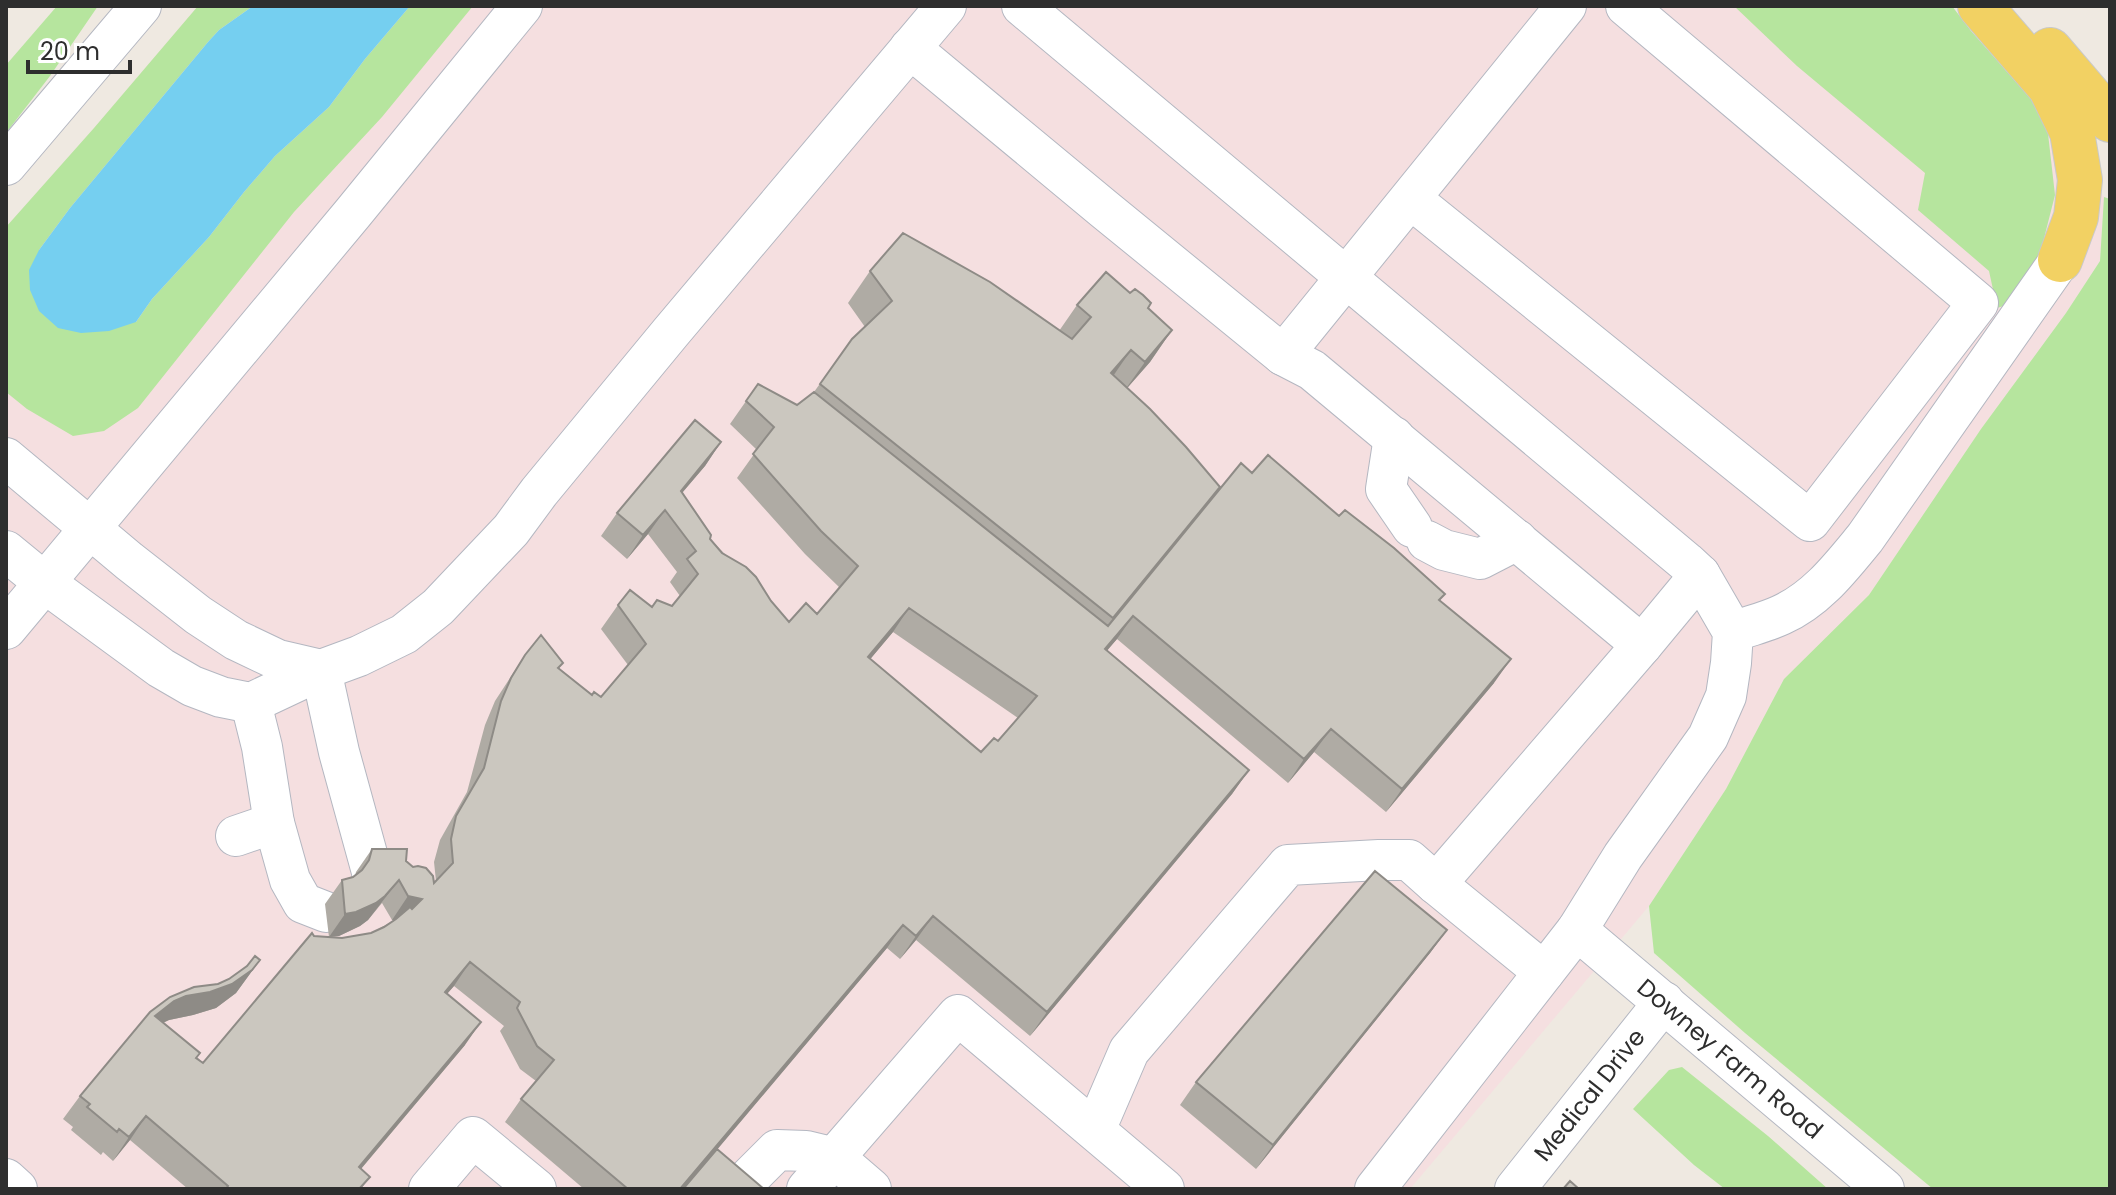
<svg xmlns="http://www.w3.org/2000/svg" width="2116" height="1195" font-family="Poppins,sans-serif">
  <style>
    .medical { fill: #f5dfe0 }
    .green { fill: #b6e59e }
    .water { fill: #75cff0 }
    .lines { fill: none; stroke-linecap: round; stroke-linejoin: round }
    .minor-casing { stroke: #b4b7c1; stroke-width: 42 }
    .major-casing { stroke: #c9c9c9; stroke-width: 46 }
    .minor { stroke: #fff; stroke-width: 40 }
    .major { stroke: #f2d163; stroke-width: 44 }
    .wall { fill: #afaba4; fill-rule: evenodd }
    .shaded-wall { fill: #8e8b86 }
    .building { fill: #cbc7bf; stroke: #8e8b86; stroke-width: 2; fill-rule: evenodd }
    .labels { text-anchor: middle; stroke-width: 6; stroke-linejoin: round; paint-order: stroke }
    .street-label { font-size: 24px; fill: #2e2e2e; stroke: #fff }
  </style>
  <rect width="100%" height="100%" fill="#efe9e1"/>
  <path class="medical" d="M198 6H1952L1971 31 2046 116 2104 197 2100 261 2066 313 1981 429 1869 595 1784 679 1726 789 1649 906 1410 1189H6V227L94 128Z"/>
  <path class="green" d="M57 6H98L50 76 6 133V65Z
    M198 6H253L219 30 208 42 70 208 39 250 136 322 152 299 209 237 244 192 275 156 329 107 365 59 410 6H473L382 117 294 212 138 408 104 431 73 436 27 409 6 392V227L94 128Z
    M1734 6H1952L1971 31 2046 116 2055 195 2037 266 2010 304 1997 308 1989 271 1918 210 1925 173 1797 66Z
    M2104 197 2110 199V1189H1933L1745 1033 1654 953 1649 906 1726 789 1784 679 1869 595 1981 429 2066 313 2100 261Z
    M1682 1067 1768 1136 1828 1189H1725L1694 1165 1633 1109 1669 1070Z"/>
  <path class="water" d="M253 6H410L365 59 329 107 275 156 244 192 209 237 152 299 136 322 109 331 81 333 58 328 39 311 30 290 29 270 39 250 70 208 208 42 219 30Z"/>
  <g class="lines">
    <g class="minor-casing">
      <g id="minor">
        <path d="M1022 6 1686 562 1700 575 1733 632 1731 663 1726 696 1708 737 1623 856 1577 930 1375 1189"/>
        <path d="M910 48 1104 209 1283 355 1312 370 1642 645 1436 884 1544 972"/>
        <path d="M6 165 141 6"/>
        <path d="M1411 199 1810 521 1978 303 1626 6"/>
        <path d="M1283 355 1566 6"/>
        <path d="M1394 437 1386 489 1412 527"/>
        <path d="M6 458 129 561 198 615 236 640 278 660 321 670"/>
        <path d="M1427 541 1444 550 1480 559 1517 540"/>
        <path d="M6 551 45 583 161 668 192 686 221 697 251 703 321 670 359 656 404 634 438 607 511 530 539 492 671 332 946 6"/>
        <path d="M6 629 353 213 522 6"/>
        <path d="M1733 632C1749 626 1766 622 1781 615 1817 599 1841 567 1865 538L2060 260"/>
        <path d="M1642 645 1700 575"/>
        <path d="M321 670 339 752 372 872"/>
        <path d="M251 703 262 747 274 823 290 880 303 903 326 912"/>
        <path d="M236 836 274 823"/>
        <path id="s1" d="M1577 930 1884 1189"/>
        <path d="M1095 1130 1129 1051 1288 865 1379 860H1409L1436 884"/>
        <path d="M6 1179 17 1189"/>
        <path d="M744 1183 777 1150 806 1151 835 1158 871 1189"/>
        <path d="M429 1189 473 1137 536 1189"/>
        <path d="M807 1189 958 1015 1164 1189"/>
        <path id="s2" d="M1515 1189 1664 1002"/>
      </g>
    </g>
    <g class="major-casing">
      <path id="major" d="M1980 6 2050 87 2072 132 2080 180 2076 217 2060 260
        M2050 50 2110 120"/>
    </g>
    <use href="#minor" class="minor"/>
    <use href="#major" class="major"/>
  </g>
  <path class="wall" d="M870 271 1059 331 1077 305 1148 308 1172 330 1150 362 1127 388 1220 487 1252 473 1339 516 1445 594 1440 600 1494 683 1386 812 1314 752 1288 783 1117 639 1107 650 1249 770 1232 794 1030 1036 916 940 900 959 887 948 717 1149 764 1189H584L505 1122 521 1099 536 1081 520 1069 500 1031 504 1026 454 986 447 993 465 1045 361 1169 370 1177 361 1189H188L130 1140 113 1161 103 1152 101 1155 71 1130 73 1127 63 1119 80 1096 150 1012 229 979 260 960 236 993 216 1008 193 1015 169 1020 163 1023 203 1063 314 936 342 938 371 933 395 920H392L382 903 368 920 360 926 339 936 329 937 325 904 342 880 355 876 356 872 372 849 406 861 434 883 436 881 434 862 440 840 467 792 485 725 495 701 525 655 563 663 559 668 592 695 601 697 628 665 601 629 618 605 652 607 657 600 672 606 680 596 670 582 677 572 648 534 627 559 601 536 617 513 721 442 705 466 682 493 710 539 771 601 789 622 817 614 839 587 805 554 737 478 757 450 730 424 758 384 797 405 814 392 852 339 865 327 848 303ZM893 632 1018 718 998 741 981 752 870 659Z
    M1447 930 1430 953 1256 1169 1180 1105 1196 1082Z"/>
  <path class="shaded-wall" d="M1172 330 1150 362 1122 394 1145 362Z
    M1131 350 1109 382 1111 373Z
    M721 442 705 466 664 514 681 491Z
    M665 510 648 534 627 559 643 535Z
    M909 608 893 632 852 681 868 657Z
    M1133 616 1117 639 1089 672 1105 649Z
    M1511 659 1494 683 1386 812 1402 789Z
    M1331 729 1314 752 1288 783 1304 759Z
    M1249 770 1232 794 1030 1036 1047 1012Z
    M399 880 368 920 360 926 339 936 329 937 345 914Z
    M408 896 422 899 405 922 392 920Z
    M933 916 916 940 900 959 916 936Z
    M903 925 887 948 684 1189H680Z
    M1447 930 1430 953 1256 1169 1273 1145Z
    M260 960 236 993 216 1008 193 1015 169 1020 158 1025 155 1016 174 1001 252 970Z
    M470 962 454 986 429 1015 445 992Z
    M481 1022 465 1045 344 1189 359 1167Z
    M146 1116 130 1140 113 1161 129 1137Z"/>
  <path class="building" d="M903 233 990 282 1072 339 1091 317 1077 305 1106 272 1130 293 1135 289 1143 295 1151 303 1148 308 1172 330 1145 362 1131 350 1111 373 1150 409 1186 447 1220 487 1113 618 820 384 852 339 892 301 870 271Z
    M758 384 797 405 814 392 1108 626 1241 463 1252 473 1268 455 1339 516 1345 510 1394 548 1445 594 1439 600 1511 659 1402 789 1331 729 1304 759 1133 616 1105 649 1249 770 1047 1012 933 916 916 936 903 925 680 1189H628L521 1099 554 1060 537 1046 517 1008 520 1002 470 962 445 992 481 1022 359 1167 370 1177 359 1189H226L228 1186 146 1116 129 1137 119 1129 117 1132 87 1107 90 1104 80 1096 150 1012 170 997 194 987 218 984 229 979 247 966 255 956 260 960 252 970 232 984 210 992 186 996 174 1001 155 1016 200 1053 196 1058 203 1063 312 933 314 936 342 938 371 933 384 927 396 919 410 907 412 909 422 899 408 896 399 880 385 896 376 903 356 912 345 914 342 880 353 877 362 870 369 860 372 849H407L406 861 413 867 418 866 426 868 433 876 434 883 453 863 451 839 456 816 484 768 501 701 511 678 525 655 541 635 563 663 558 668 592 695 594 692 601 697 646 644 618 605 630 590 652 607 657 600 672 606 698 574 687 559 696 551 665 510 643 535 617 513 695 420 721 442 681 491 711 535 710 539 722 553 746 567 756 577 771 601 789 622 806 603 817 614 858 566 821 531 753 454 774 427 746 401ZM909 608 1037 696 998 741 994 738 981 752 868 657Z
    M1375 871 1447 930 1273 1145 1196 1082Z
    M717 1149 764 1189H683Z
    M1570 1181 1579 1189H1563Z"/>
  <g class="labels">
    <g class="street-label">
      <text dy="8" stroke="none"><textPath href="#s1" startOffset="200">Downey Farm Road</textPath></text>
      <text dy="8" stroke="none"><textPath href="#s2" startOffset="120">Medical Drive</textPath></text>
    </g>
  </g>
  <rect width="2116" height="1195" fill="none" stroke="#2e2e2e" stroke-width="16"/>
  <path d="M28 60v12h102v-12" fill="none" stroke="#2e2e2e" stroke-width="4"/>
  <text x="40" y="60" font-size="24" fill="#2e2e2e" stroke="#ffffff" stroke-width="6" paint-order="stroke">20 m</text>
</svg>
